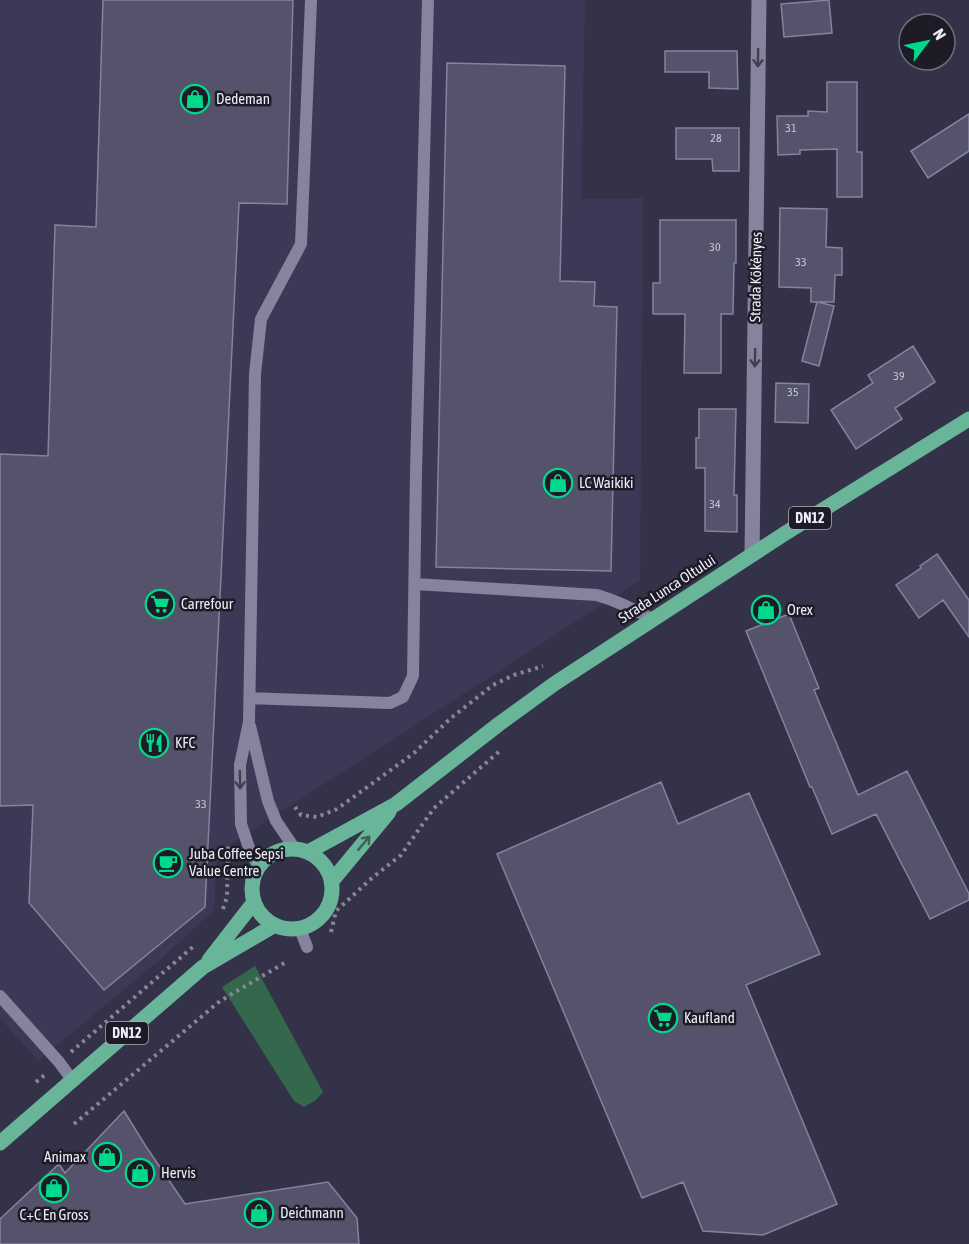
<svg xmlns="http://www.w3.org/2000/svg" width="969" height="1244" font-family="'Asap Condensed',sans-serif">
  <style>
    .built { fill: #3c3956 }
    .green { fill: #33684c }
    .building { fill: #55536c; stroke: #84829d; stroke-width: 1.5 }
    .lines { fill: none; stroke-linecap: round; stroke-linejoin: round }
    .path { stroke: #88879a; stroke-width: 4; stroke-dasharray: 3 4.5; stroke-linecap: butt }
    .lane { stroke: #85839d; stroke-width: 12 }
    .street { stroke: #85839d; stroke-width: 15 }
    .primary { stroke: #69b599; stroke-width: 15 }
    .oneway { stroke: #413f50 }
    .oneway2 { stroke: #3f605a }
    .labels { text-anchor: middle; stroke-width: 5; stroke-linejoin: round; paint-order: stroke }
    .number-label { font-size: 12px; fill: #c6c6d6 }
    .shield { fill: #1c1b26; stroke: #aeadba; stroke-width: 1.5 }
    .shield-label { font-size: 14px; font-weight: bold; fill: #ececfa }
    .poi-label { font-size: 15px; fill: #ececfa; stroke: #1c1b26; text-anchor: start }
    .street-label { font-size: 15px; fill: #ececfa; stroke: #1c1b26 }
  </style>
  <rect width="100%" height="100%" fill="#343249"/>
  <path class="built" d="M0 0H585L581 199 643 198 640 580 217 853 214 910 162 958 38 1061 0 1018Z"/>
  <path class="green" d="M255 966 323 1092 316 1100 304 1107 294 1101 222 987Z"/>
  <path class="building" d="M103 0H293L287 204 239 203 205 907 104 990 29 903 33 805 0 806V454L48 456 55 225 96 227Z
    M829 0 832 33 784 37 781 4Z
    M665 51H737L738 89 709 88V72H665Z
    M447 63 565 66 560 281 595 282 594 306 617 307 611 571 436 567Z
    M827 82H857V152H862V197H837V149L800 150V154L778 155 777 116H808V111L827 112Z
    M969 114V151L928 178 911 151Z
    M676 128H739V171H713L712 159H676Z
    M780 208 827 209 826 247 842 248V275H835L834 302H818L834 306 819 366 802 361 817 302H811V288L779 287Z
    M660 220H736V263H734L733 314H721V373H684L685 314H653V283H660Z
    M913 346 935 382 895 408 902 419 856 449 831 410 873 383 868 375Z
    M776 383 809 384 808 423 775 422Z
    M699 409H736L734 495H737V532L705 531V468H696V438H699Z
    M937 554 969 600V637L943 600 919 618 896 585 921 568 920 566Z
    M789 614 819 688 814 690 858 795 907 771 969 894V900L930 919 876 814 832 834 812 787H810L746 631Z
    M661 782 678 824 749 793 820 954 746 985 837 1204 763 1235 703 1231 683 1182 642 1198 497 854Z
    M124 1111 145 1145 185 1204 328 1182 357 1218 359 1244H0V1219L59 1164 65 1173Z"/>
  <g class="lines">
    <path class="path" d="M295 807 301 815 317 817 337 809 414 753 451 718 493 685 514 675 543 666
      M223 909 227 897 228 846
      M331 932 336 911 372 878 401 855 434 808 502 749
      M71 1052 195 945
      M36 1082 47 1073
      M74 1124 220 1001 286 962"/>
    <path class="lane" d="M415 584 597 595C617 601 634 609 652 619
      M250 698 390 703 403 697 413 676 416 472 428 0
      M250 726 268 801 276 821 295 849
      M259 867 250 851 241 824 240 765 249 722 255 374 261 319 301 244 311 0
      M300 929 307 947
      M0 996 59 1062 73 1081"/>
    <path class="street" d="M752 555 759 0"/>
    <path class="primary" d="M252 889a40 40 0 1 1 80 0a40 40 0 1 1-80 0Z
      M308 852 396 804 499 724 554 684 784 534 969 419
      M332 881 389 812
      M209 960 254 902
      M0 1143 203 967 275 925"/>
  </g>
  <defs><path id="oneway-shaft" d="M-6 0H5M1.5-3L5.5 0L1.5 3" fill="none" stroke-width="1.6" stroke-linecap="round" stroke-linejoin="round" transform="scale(1.5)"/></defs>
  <g class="oneway">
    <use href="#oneway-shaft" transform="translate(758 58) rotate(91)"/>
    <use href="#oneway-shaft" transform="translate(755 358) rotate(91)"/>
    <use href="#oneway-shaft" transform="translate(240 780) rotate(89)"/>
  </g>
  <use class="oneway2" href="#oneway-shaft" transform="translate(364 843) rotate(-50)"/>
  <defs>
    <g id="shop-ring" transform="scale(1.5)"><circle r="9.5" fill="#1c1b26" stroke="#00d98c" stroke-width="1.5"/><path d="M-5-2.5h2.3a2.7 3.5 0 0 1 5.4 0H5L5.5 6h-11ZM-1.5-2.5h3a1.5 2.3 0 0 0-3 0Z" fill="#00d98c"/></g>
    <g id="supermarket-ring" transform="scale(1.5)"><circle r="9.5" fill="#1c1b26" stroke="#00d98c" stroke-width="1.5"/><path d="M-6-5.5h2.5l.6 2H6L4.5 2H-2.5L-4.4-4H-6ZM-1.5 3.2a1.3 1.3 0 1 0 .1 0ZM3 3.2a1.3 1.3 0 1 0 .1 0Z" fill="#00d98c"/></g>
    <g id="restaurant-ring" transform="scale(1.5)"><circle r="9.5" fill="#1c1b26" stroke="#00d98c" stroke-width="1.5"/><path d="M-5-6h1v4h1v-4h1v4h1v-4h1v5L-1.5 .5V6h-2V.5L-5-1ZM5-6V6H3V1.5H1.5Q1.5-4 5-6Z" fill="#00d98c"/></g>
    <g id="cafe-ring" transform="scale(1.5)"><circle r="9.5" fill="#1c1b26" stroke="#00d98c" stroke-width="1.5"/><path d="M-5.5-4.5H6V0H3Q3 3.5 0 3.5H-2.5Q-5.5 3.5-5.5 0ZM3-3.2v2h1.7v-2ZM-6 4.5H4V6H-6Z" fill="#00d98c"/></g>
  </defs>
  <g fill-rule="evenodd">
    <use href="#shop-ring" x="195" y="99"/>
    <use href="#shop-ring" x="558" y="483"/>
    <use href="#supermarket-ring" x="160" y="604"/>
    <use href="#shop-ring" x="766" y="610"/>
    <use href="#restaurant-ring" x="154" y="743"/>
    <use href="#cafe-ring" x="168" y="863"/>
    <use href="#supermarket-ring" x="663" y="1018"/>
    <use href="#shop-ring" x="107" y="1157"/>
    <use href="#shop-ring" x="140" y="1173"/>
    <use href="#shop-ring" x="54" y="1188"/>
    <use href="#shop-ring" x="259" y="1213"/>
  </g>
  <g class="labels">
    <g class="number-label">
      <text x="791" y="132">31</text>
      <text x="716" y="142">28</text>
      <text x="715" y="251">30</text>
      <text x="801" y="266">33</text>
      <text x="899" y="380">39</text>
      <text x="793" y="396">35</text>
      <text x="715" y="508">34</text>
      <text x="201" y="808">33</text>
    </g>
    <g class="shield">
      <rect x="789" y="507" width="42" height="22" rx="4.5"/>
      <rect x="106" y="1022" width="42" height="22" rx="4.5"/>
    </g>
    <g class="shield-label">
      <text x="810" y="523">DN12</text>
      <text x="127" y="1038">DN12</text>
    </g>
    <g class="poi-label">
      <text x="216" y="104">Dedeman</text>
      <text x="579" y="488">LC Waikiki</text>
      <text x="181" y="609">Carrefour</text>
      <text x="787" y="615">Orex</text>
      <text x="175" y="748">KFC</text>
      <text x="189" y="859">Juba Coffee Sepsi<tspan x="189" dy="17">Value Centre</tspan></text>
      <text x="684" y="1023">Kaufland</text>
      <text x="86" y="1162" text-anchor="end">Animax</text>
      <text x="161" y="1178">Hervis</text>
      <text x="280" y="1218">Deichmann</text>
      <text x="54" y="1220" text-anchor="middle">C+C En Gross</text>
    </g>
    <g class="street-label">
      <text transform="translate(756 277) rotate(-89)" y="5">Strada Kökényes</text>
      <text transform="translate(667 589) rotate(-33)" y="5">Strada Lunca Oltului</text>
    </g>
  </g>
  <g transform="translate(927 42) rotate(58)"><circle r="28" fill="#1c1b26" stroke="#6f6f7b" stroke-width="1.5"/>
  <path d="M0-4.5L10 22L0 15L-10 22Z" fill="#00d98c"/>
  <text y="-9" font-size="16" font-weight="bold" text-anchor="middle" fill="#ececfa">N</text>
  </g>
</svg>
